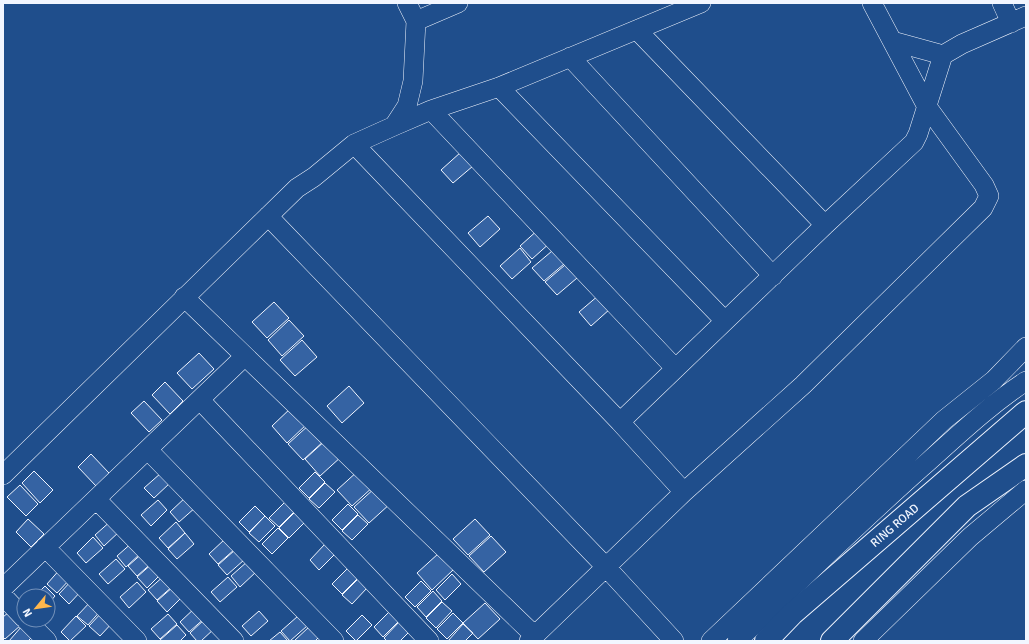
<svg xmlns="http://www.w3.org/2000/svg" width="1029" height="644" font-family="Signika,sans-serif">
  <style>
    .building { fill: #3563a3; stroke: #f2f6ff }
    .lines { fill: none; stroke-linecap: round; stroke-linejoin: round }
    .minor-casing { stroke: #f2f6ff; stroke-width: 20 }
    .highway-casing { stroke: #f2f6ff; stroke-width: 24 }
    .minor { stroke: #1f4e8c; stroke-width: 19 }
    .highway { stroke: #1f4e8c; stroke-width: 22 }
    .labels { text-anchor: middle; stroke-width: 3; stroke-linejoin: round; paint-order: stroke }
    .street-label { font-size: 12px; fill: #f2f6ff; stroke: #1f4e8c }
  </style>
  <rect width="100%" height="100%" fill="#1f4e8c"/>
  <path class="building" d="M461 152 473 166 453 183 441 170Z
    M488 216 500 229 480 247 468 233Z
    M540 228 551 242 532 259 520 246Z
    M520 248 531 262 512 279 500 266Z
    M552 251 564 264 544 281 532 268Z
    M565 265 577 278 557 295 545 282Z
    M599 295 610 309 591 326 579 312Z
    M274 302 289 318 267 338 252 322Z
    M289 320 304 336 282 356 268 340Z
    M302 340 317 357 295 376 280 360Z
    M199 353 214 369 192 389 177 373Z
    M165 382 183 401 170 414 152 395Z
    M349 386 364 403 342 423 327 406Z
    M144 401 162 420 149 432 131 413Z
    M293 406 308 423 287 443 272 426Z
    M310 424 325 440 303 460 288 444Z
    M327 439 342 456 320 476 305 459Z
    M91 454 109 473 96 486 78 467Z
    M359 470 374 486 352 506 337 490Z
    M34 471 53 490 40 503 22 483Z
    M315 472 325 482 309 498 299 488Z
    M161 473 170 483 154 498 144 488Z
    M325 483 335 492 319 508 309 499Z
    M20 485 38 504 26 516 7 497Z
    M376 487 391 503 369 523 354 507Z
    M187 496 196 507 179 522 170 512Z
    M158 500 167 510 151 526 141 515Z
    M285 502 295 511 279 527 269 518Z
    M348 504 358 514 342 530 332 520Z
    M255 506 265 516 249 532 239 522Z
    M295 512 305 522 289 538 279 528Z
    M358 515 368 524 352 540 342 531Z
    M265 516 275 526 259 542 249 533Z
    M28 519 44 534 31 547 16 532Z
    M475 519 490 535 468 555 453 539Z
    M112 520 121 530 104 546 95 535Z
    M176 522 185 533 168 548 159 538Z
    M278 528 288 538 272 554 262 544Z
    M185 533 194 544 177 559 168 549Z
    M491 536 506 552 484 572 469 556Z
    M93 537 103 548 86 563 77 553Z
    M225 539 235 549 218 564 209 554Z
    M134 541 143 551 126 567 117 556Z
    M325 544 335 554 319 570 310 560Z
    M235 550 244 560 227 575 218 565Z
    M145 551 154 561 137 576 128 566Z
    M439 553 453 570 432 590 417 573Z
    M116 559 125 569 108 584 99 574Z
    M248 561 257 571 240 587 231 576Z
    M154 562 163 572 147 588 137 577Z
    M61 568 72 577 57 593 47 584Z
    M348 568 358 578 342 594 332 584Z
    M452 574 461 584 445 600 436 590Z
    M165 575 174 585 157 600 148 590Z
    M228 577 237 587 220 602 211 592Z
    M73 579 83 589 69 604 59 594Z
    M358 579 367 588 352 604 342 595Z
    M421 581 431 591 415 607 405 597Z
    M137 582 146 592 129 608 120 597Z
    M45 586 55 596 48 604V596H35Z
    M174 586 183 596 167 612 157 601Z
    M433 591 442 601 426 617 417 607Z
    M92 600 102 609 88 625 77 616Z
    M442 602 452 611 436 628 426 618Z
    M485 603 500 619 478 639 463 623Z
    M197 606 206 617 189 632 180 622Z
    M103 611 114 621 100 636 89 626Z
    M259 611 268 621 251 636 242 626Z
    M390 611 399 621 383 637 374 627Z
    M9 612 21 625 5 639 3 637V617Z
    M453 613 463 623 447 639 437 629Z
    M168 614 177 624 160 639 151 629Z
    M362 615 372 625 356 641 346 631Z
    M76 616 86 626 70 641 61 632Z
    M298 616 307 626 290 641 281 631Z
    M206 618 215 628 201 641H197L190 633Z
    M399 622 409 632 400 641H387L384 638Z
    M463 624 473 633 465 641H448Z
    M177 625 186 635 180 641H161L160 640Z
    M22 626 33 636 28 641H9Z
    M310 626 319 637 315 641H294Z
    M280 632 288 641H269Z"/>
  <g class="lines">
    <g class="minor-casing">
      <path id="minor" d="M407 3 416 21
        M1002 3 1011 23
        M637 30 825 225
        M892 41 943 55
        M570 57 773 276
        M499 87 725 321
        M431 110 675 368
        M394 126 407 106 413 81 416 21 458 3
        M354 144 620 422 684 492
        M268 216 606 567 674 641
        M184 297 535 636
        M200 400 429 641
        M620 422 825 225 914 142 918 134 943 55 962 44 1026 16
        M148 450 334 641
        M3 475 297 188 314 177 354 144 394 126 431 110 499 87 701 3
        M96 499 234 641
        M45 547 137 641
        M3 588 245 356
        M3 596 24 618
        M26 620 47 641
        M529 641 684 492 803 385 983 208 989 196 984 185 926 105 872 3
        M711 641 944 420 994 380 1026 347
        M737 641C798 582 858 524 921 468 955 438 988 406 1026 381
        M863 641 970 537 1026 490"/>
    </g>
    <g class="highway-casing">
      <g id="highway">
        <path id="s1" d="M766 641 792 614 1026 412"/>
        <path d="M832 641 967 506 1026 465"/>
      </g>
    </g>
    <use href="#minor" class="minor"/>
    <use href="#highway" class="highway"/>
  </g>
  <g class="labels">
    <g class="street-label">
      <text dy="4" stroke="none"><textPath href="#s1" startOffset="173">RING ROAD</textPath></text>
    </g>
  </g>
  <rect width="1029" height="644" fill="none" stroke="#f2f6ff" stroke-width="8"/>
  <g transform="translate(36 608) rotate(241)"><circle r="19" fill="#1f4e8c" stroke="#7391ba"/>
  <path d="M0-3L7 15L0 10L-7 15Z" fill="#ffb74d"/>
  <text y="-6" font-size="11" font-weight="bold" text-anchor="middle" fill="#f2f6ff">N</text>
  </g>
</svg>
